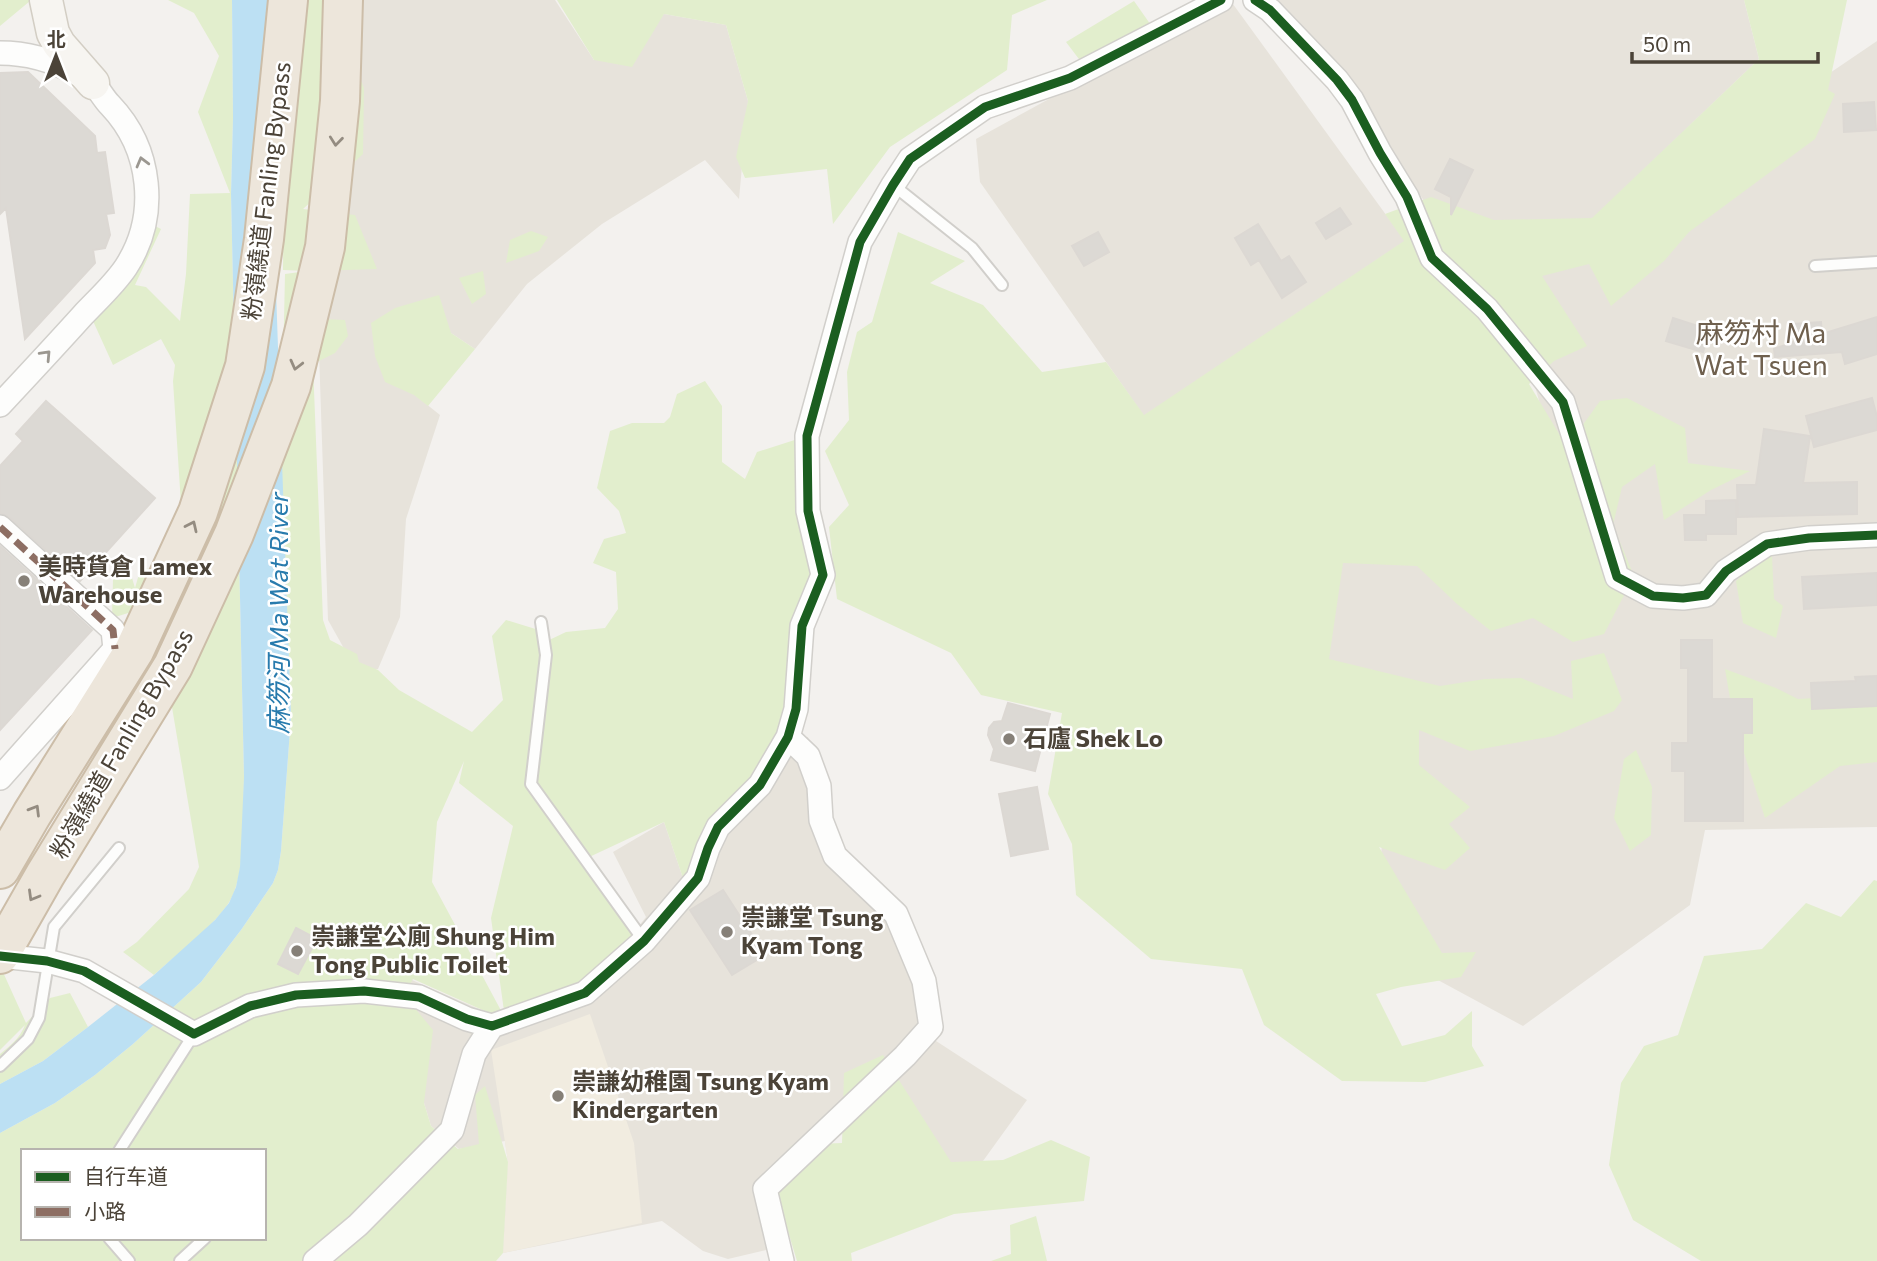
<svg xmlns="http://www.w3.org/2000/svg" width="1877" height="1261" font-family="Commissioner,'Noto Sans SC',sans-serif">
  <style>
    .residential { fill: #e7e3db }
    .education { fill: #f1ece0 }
    .green { fill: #e2eecd; fill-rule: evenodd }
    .water { fill: #bce0f3 }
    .building { fill: #dcd9d4; stroke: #dcd8d3; stroke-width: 2 }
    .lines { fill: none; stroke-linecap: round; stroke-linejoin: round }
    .lane-casing { stroke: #d1cfcb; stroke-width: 14 }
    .street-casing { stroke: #d1cfcb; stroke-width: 26 }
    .secondary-casing { stroke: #d3cec4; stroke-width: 35 }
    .highway-casing { stroke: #ccbda8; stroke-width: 42 }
    .lane { stroke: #fdfdfc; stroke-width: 10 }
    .street { stroke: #fdfdfc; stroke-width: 23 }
    .secondary { stroke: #f7f5f1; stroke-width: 32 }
    .highway { stroke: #ede6db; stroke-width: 38 }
    .quiet { stroke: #8d6e63; stroke-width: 7; stroke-dasharray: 14 7; stroke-linecap: butt }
    .cycleway-casing { stroke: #fff; stroke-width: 13 }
    .cycleway { stroke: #1b5e20; stroke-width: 9 }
    .oneway { stroke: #948c81 }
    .oneway2 { stroke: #9b9790 }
    .poi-dot { fill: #868078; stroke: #fff; stroke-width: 2.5 }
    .labels { text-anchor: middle; stroke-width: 5; stroke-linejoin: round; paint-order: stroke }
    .street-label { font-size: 24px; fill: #4b4338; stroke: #fff }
    .poi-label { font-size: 24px; font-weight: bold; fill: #4b4338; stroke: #fff; text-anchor: start }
    .water-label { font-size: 26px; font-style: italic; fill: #287bad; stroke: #fff }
    .quarter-label { font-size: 28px; fill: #6f604e; stroke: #fff }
  </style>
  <rect width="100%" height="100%" fill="#f3f1ee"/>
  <path class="residential" d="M310 0H555L594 60 664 14 726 25 748 101 739 199 705 160 602 224 527 284 475 349 451 333 380 367 440 415 406 519 400 617 378 669 345 674 346 652 328 620 308 23Z
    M1230 0 1405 241 1144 416 980 182 976 139Z
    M1259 0H1744L1759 59 1592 219 1446 237 1342 67Z
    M1877 41V827L1705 830 1690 905 1523 1026 1375 946 1391 709 1305 693 1316 527 1593 598 1509 291Z
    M788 737H808L820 805 841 862 884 902 933 1039 1027 1100 983 1161 946 1166 871 1087 766 1190 779 1247 728 1259 703 1251 662 1221 503 1253 508 1162 505 1141 459 1149 431 1126 424 1103 403 995 405 977 507 1021 585 993 646 917 613 852 664 822 687 890 721 834Z"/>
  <path class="education" d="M590 1014 634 1143 642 1223 503 1253 508 1162 491 1050Z"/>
  <path class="green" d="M0 0H29L30 1 0 26Z
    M168 0H232L233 118 231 194 244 777C243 811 247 877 228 904 210 930 178 953 154 975L123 952 137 942 189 889 199 867 163 654 143 633 154 605 112 618 113 579 132 578 135 588 141 567 167 574 183 535 173 381 175 365 161 339 113 365 93 321 120 295 145 221 161 229 135 285 146 287 180 321 186 274 190 194 230 193 198 112 219 56 194 13Z
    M280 0H353L339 24 364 88 363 154 303 209 355 215 377 269 315 271 323 319 345 320 348 336 335 353 313 364 323 620 330 640 357 654 359 662 378 670 399 690 472 732 503 700 492 636 506 620 542 631 545 642 566 632 605 628 618 609 616 572 593 563 604 539 626 533 619 511 597 488 610 431 632 423H664L670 417 677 394 705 381 722 406V462L745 479 757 452 807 436 823 575 788 737 687 890 664 822 585 859 644 941 585 993 507 1021 413 979 404 995 433 1030 424 1103 431 1126 458 1149 479 1144 475 1095 485 1086 508 1162 503 1253 496 1261H0V1133L55 1103 95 1075 133 1044 201 982 241 930 273 883 278 870 281 851 291 717 281 458 285 274 307 271 283 270 285 49ZM464 761 459 783 513 826 491 918 505 1018 432 882 437 822ZM23 1151H264V1238H23Z
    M557 0H1047L1012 15 1007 70 890 147 833 224 827 169 745 178 736 157 748 101 726 25 664 14 632 67 594 60Z
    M1744 0H1847L1828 90 1835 94 1815 139 1689 232 1664 261 1611 306 1589 264 1542 276 1587 346 1554 361 1529 384 1567 447 1600 401 1627 398 1685 428 1688 463 1750 471 1711 490 1664 520 1655 464 1622 487 1613 525 1634 576 1604 634 1573 642 1533 618 1491 631 1457 604 1417 566 1343 563 1329 659 1440 686 1485 679 1521 678 1573 699 1571 661 1604 653 1622 700 1614 711 1554 736 1470 751 1419 730V765L1470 807 1449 824 1470 848 1445 870 1379 847 1442 953 1476 952 1461 977 1401 987 1376 994 1402 1046 1445 1035 1472 1011V1046L1484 1066 1425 1082 1342 1081 1264 1025 1242 969 1151 959 1076 895 1072 844 1048 794 1062 713 981 695 951 653 837 599 829 527 849 505 825 451 849 420 847 372 857 332 872 322 898 232 965 261 930 283 983 305 1042 372 1106 362 1144 415 1404 241 1385 214 1431 197 1494 220 1592 218 1759 59Z
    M1134 1 1153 28 1085 67 1066 42Z
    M531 231 548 237 539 251 506 263 510 240Z
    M483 271 486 294 472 304 459 278Z
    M439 295 451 333 475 349 428 406 414 395 385 382 375 356 371 323 395 308Z
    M1772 556 1774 599 1783 606 1776 638 1743 623 1736 581 1764 558Z
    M1725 669 1776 688 1798 699 1869 695 1877 707V762L1840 766 1765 818 1734 722Z
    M1636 750 1652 787 1651 835 1630 851 1614 818 1624 759Z
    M1874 880 1877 881V1261H1701L1633 1220 1630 1213 1609 1165 1621 1083 1644 1046 1678 1035 1704 956 1762 949 1806 903 1841 917Z
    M0 970H2L26 1023 50 998 70 993 88 1027 43 1061 0 1084V1054C11 1045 20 1038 25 1025L0 1050Z
    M883 1055 951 1162 1003 1160 1051 1140 1090 1157 1084 1201 954 1214 851 1253 852 1261H797L770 1172 792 1145 842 1143 844 1073Z
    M1036 1216 1047 1261H991L1011 1254 1010 1225Z"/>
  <path class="water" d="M232 0H272L275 262 291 717 281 851 278 870 273 883 241 930 201 982 133 1044 95 1075 55 1103 0 1133V1084L43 1061 88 1027 154 975 215 920 229 903 236 887 240 867 244 777 231 194 233 118Z"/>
  <path class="building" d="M28 72 95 136 97 153 105 152 114 213 106 214 110 235 105 248 93 250 95 263 25 339 6 208 0 214V73Z
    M1874 102 1876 130 1844 132 1843 104Z
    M1450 159 1473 170 1451 215V197L1435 189Z
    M1340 208 1351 224 1326 239 1316 223Z
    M1258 224 1281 261 1289 256 1306 282 1282 298 1259 260 1251 265 1235 238Z
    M1098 232 1109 252 1084 266 1072 246Z
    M1877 317V354L1845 364 1842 352 1775 357 1774 349 1794 342 1793 324 1821 322 1822 334Z
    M1673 318 1710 330 1703 352 1666 341Z
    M1872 398 1877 417V430L1814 447 1806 416Z
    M46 401 155 498 80 581 9 517 0 513V466L23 441 16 434Z
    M1764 429 1810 436 1803 483 1857 482V514L1738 517 1737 485H1756Z
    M1736 500V534H1706V540H1685L1684 515H1706V501Z
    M0 546 92 630 0 730Z
    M1877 573V605L1804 609 1802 577Z
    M1681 640H1712V699H1752V733H1743V821H1685V771H1672V743H1688V668H1681Z
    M1877 676V706L1812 709 1811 683 1856 681 1855 677Z
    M1008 703 1050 714 1035 771 991 760 994 749 988 735 989 728 994 722 1002 721Z
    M1037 787 1048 849 1011 856 999 794Z
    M723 890 765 955 732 975 690 910Z
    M296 928 317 939 298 974 278 964Z"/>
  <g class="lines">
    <g class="lane-casing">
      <path id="lane" d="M893 185 972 248 1002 285
        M1815 266 1877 262
        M541 622 546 655 531 784 644 941
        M0 1066 28 1039 39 1018 54 927 119 848
        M119 1151 194 1034
        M109 1238 129 1261
        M180 1261 205 1238"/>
    </g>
    <g class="street-casing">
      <path id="street" d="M1255 0 1270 10 1337 80 1352 100 1380 153 1407 197 1432 258 1487 309 1563 402 1617 577 1653 596 1683 598 1706 595 1726 571 1767 544 1809 538 1877 535
        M0 53C28 53 52 60 76 73 82 77 90 79 94 84 100 91 104 99 110 105 152 149 159 216 126 267 114 285 97 300 83 315 56 345 28 375 0 405
        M0 527 113 630 115 649 0 778
        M0 956 47 961 84 971 194 1034 250 1006 296 995 364 991 419 997 467 1019 492 1026 585 993 644 941 698 878 708 848 718 827 760 785 788 737 796 709 802 626 823 575 808 511 807 436 860 242 893 185 910 159 985 107 1070 78 1221 0
        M315 1261 358 1225 452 1130 474 1054 492 1026
        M782 1261 765 1189 905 1056 931 1027 924 981 896 914 835 856 821 820 819 786 808 756 788 737"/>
    </g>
    <g class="secondary-casing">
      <path id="secondary" d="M46 0 53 33 59 44 93 83"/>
    </g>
    <g class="highway-casing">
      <path id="highway" d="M0 869 32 814 134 651 198 512 245 366 264 239 288 0
        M0 954 45 875 173 666 234 534 291 386 325 247 340 101 343 0"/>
    </g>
    <use href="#lane" class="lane"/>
    <use href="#street" class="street"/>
    <use href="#secondary" class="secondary"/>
    <use href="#highway" class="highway"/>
    <path class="quiet" d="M0 527 113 630 115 649"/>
    <g class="cycleway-casing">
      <path id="cycleway" d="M1255 0 1270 10 1337 80 1352 100 1380 153 1407 197 1432 258 1487 309 1563 402 1617 577 1653 596 1683 598 1706 595 1726 571 1767 544 1809 538 1877 535
        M0 956 47 961 84 971 194 1034 250 1006 296 995 364 991 419 997 467 1019 492 1026 585 993 644 941 698 878 708 848 718 827 760 785 788 737 796 709 802 626 823 575 808 511 807 436 860 242 893 185 910 159 985 107 1070 78 1221 0"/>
    </g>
    <use href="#cycleway" class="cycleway"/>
  </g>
  <defs><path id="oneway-chevron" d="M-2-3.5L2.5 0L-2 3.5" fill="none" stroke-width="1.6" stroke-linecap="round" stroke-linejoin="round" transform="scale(1.75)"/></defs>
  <g class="oneway">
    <use href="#oneway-chevron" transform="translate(336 141) rotate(96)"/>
    <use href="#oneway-chevron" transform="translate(296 365) rotate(104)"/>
    <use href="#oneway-chevron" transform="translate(192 526) rotate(-65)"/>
    <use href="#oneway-chevron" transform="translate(35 810) rotate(-59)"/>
    <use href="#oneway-chevron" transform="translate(33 896) rotate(120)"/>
  </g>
  <g class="oneway2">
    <use href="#oneway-chevron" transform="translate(142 162) rotate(-105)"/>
    <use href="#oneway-chevron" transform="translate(46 355) rotate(-47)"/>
  </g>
  <g class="poi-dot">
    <circle cx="24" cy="581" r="7"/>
    <circle cx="1009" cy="739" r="7"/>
    <circle cx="727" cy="932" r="7"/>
    <circle cx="297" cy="951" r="7"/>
    <circle cx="558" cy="1096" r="7"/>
  </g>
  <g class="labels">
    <g class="street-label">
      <text transform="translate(267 191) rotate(-83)" y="8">粉嶺繞道 Fanling Bypass</text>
      <text transform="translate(122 744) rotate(-60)" y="8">粉嶺繞道 Fanling Bypass</text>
    </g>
    <g class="poi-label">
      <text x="38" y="575">美時貨倉 Lamex<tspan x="38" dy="28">Warehouse</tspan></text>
      <text x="1023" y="747">石廬 Shek Lo</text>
      <text x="741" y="926">崇謙堂 Tsung<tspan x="741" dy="28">Kyam Tong</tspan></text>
      <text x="311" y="945">崇謙堂公廁 Shung Him<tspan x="311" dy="28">Tong Public Toilet</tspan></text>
      <text x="572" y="1090">崇謙幼稚園 Tsung Kyam<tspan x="572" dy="28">Kindergarten</tspan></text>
    </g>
    <g class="water-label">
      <text transform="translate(279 613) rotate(-90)" y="9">麻笏河 Ma Wat River</text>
    </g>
    <g class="quarter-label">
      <text x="1761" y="343">麻笏村 Ma<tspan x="1761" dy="32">Wat Tsuen</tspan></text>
    </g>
  </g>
  <rect x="21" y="1149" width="245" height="91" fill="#ffffff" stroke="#b7b4af" stroke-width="2"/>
  <rect x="35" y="1172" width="35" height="10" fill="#1b5e20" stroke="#b7b4af" stroke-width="2"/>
  <text x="84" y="1184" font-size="21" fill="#4b4338">自行车道</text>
  <rect x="35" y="1207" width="35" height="10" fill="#8d6e63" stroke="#b7b4af" stroke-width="2"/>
  <text x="84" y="1219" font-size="21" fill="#4b4338">小路</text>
  <g transform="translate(56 56)" stroke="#ffffff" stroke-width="5" paint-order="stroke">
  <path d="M0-5L12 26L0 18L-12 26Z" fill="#4b4338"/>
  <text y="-10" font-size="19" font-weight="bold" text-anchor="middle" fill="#4b4338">北</text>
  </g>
  <path d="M1632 52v10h186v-10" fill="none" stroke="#4b4338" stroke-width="3.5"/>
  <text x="1643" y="52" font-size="21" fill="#4b4338" stroke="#ffffff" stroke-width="5" paint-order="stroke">50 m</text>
</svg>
